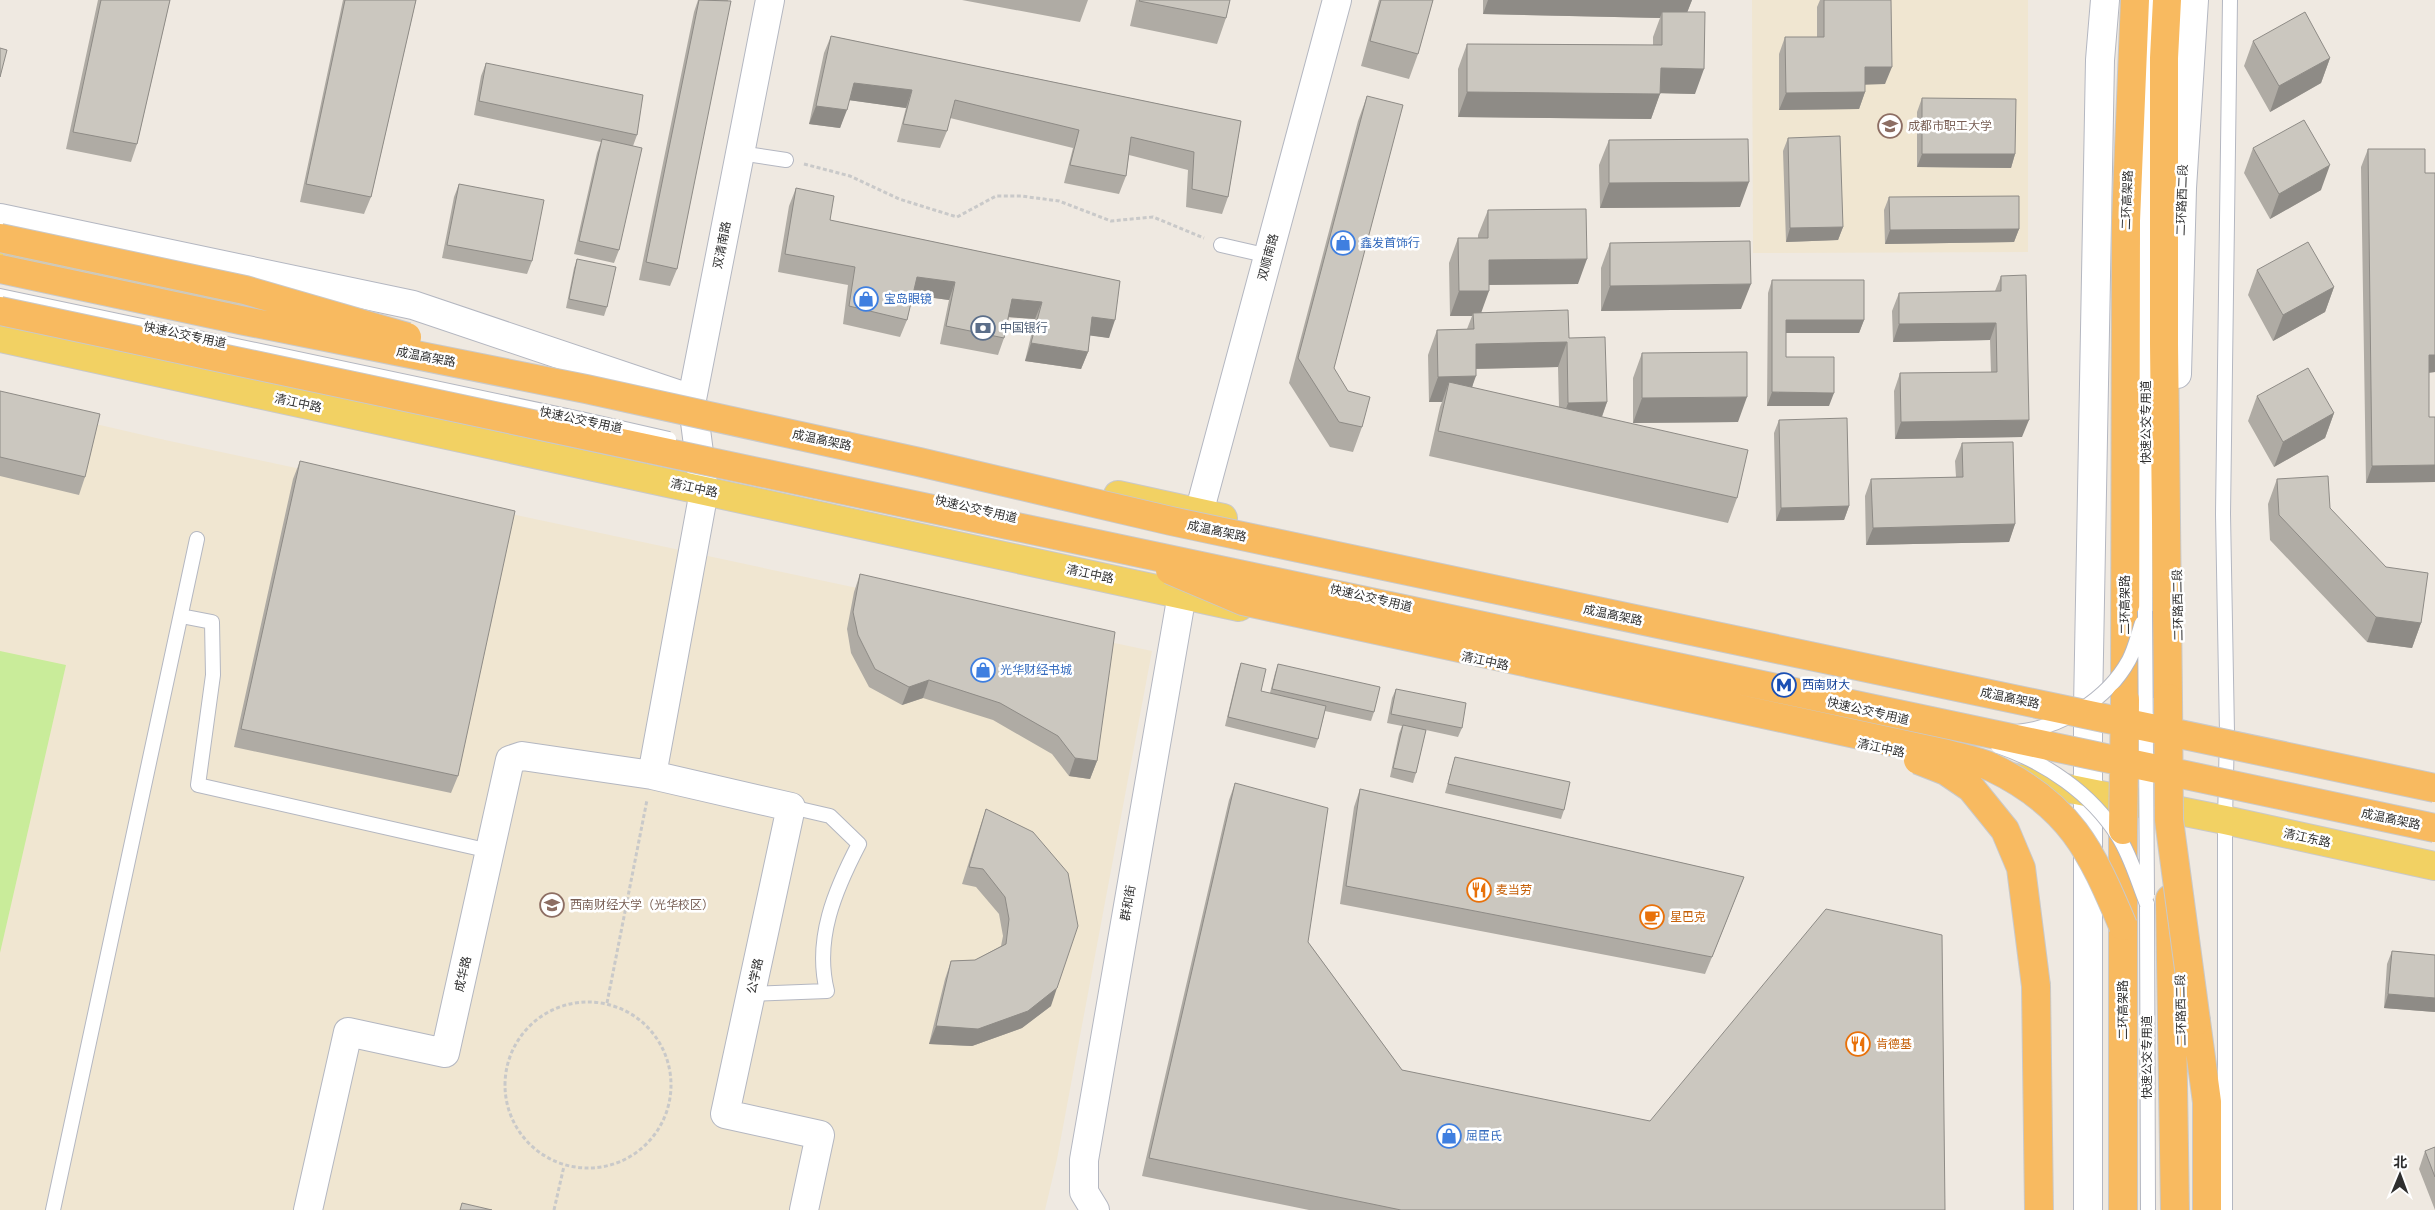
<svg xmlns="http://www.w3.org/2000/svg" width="2435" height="1210" font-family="Overpass,'Noto Sans SC',sans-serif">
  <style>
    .education { fill: #f0e6d1 }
    .pitch { fill: #c9ec9a }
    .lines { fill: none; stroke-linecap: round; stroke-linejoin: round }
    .service-casing { stroke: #b4b7c1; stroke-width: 16 }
    .minor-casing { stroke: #b4b7c1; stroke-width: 30 }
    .tertiary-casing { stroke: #b4b7c1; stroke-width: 30 }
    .secondary-casing { stroke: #b4b7c1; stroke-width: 30 }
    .primary-casing { stroke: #c9c9c9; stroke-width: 30 }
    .trunk-casing { stroke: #c9c9c9; stroke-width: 30 }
    .path { stroke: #c9c9c9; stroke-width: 3; stroke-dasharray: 4 2.5; stroke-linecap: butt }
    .service { stroke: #fff; stroke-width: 14 }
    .minor { stroke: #fff; stroke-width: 28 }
    .tertiary { stroke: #fff; stroke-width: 28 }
    .secondary { stroke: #fff; stroke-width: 28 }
    .primary { stroke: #f2d163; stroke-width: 28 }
    .trunk { stroke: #f8ba60; stroke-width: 28 }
    .service-bridge-casing { stroke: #b4b7c1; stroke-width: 16; stroke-linecap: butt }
    .trunk-bridge-casing { stroke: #c9c9c9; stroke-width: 30; stroke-linecap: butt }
    .service-bridge { stroke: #fff; stroke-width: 14 }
    .trunk-bridge { stroke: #f8ba60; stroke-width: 28 }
    .wall { fill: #afaba4; fill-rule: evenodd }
    .shaded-wall { fill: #8e8b86 }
    .building { fill: #cbc7bf; stroke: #8e8b86 }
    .labels { text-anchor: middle; stroke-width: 5; stroke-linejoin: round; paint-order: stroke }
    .education-label { font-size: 12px; fill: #785e54; stroke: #fff; text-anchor: start }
    .street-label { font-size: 12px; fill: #2e2e2e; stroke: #fff }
    .shop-label { font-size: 12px; fill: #366cbe; stroke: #fff; text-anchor: start }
    .service-label { font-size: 12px; fill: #4e5e75; stroke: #fff; text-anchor: start }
    .transit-label { font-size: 12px; fill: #164399; stroke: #fff; text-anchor: start }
    .food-label { font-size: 12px; fill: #c56008; stroke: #fff; text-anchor: start }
  </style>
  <rect width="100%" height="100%" fill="#efe9e1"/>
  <path class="education" d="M1752 0H2028V252L1753 253Z
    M0 402 165 440 1152 651 1057 1159 1045 1210H0Z"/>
  <path class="pitch" d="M0 651 66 665 0 953Z"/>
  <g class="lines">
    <g class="service-casing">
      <path id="service" d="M740 153 786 160
        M1221 245 1269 256
        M0 296 581 419
        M2145 611 2146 263 2151 0
        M181 616 212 622 213 675 198 785 490 851
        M2147 904 2148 1210
        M751 994 827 991C814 939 835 890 859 844L830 816 791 807
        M53 1210 197 539
        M2225 1210V820L2227 733 2223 514 2230 0"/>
    </g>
    <g class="minor-casing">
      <path id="minor" d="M1199 513 1337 0
        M652 775 704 491
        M308 1210 348 1032 445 1053 510 760 522 756 652 775 791 807 725 1114 820 1135 804 1210
        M1095 1210 1084 1192V1160L1182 594"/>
    </g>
    <g class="tertiary-casing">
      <path id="tertiary" d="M0 218 413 305 692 399
        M704 491 692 399 770 0"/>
    </g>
    <g class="secondary-casing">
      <path id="secondary" d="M2177 374 2182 188 2194 0
        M2088 1210V708L2100 60 2105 0"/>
    </g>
    <g class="primary-casing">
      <path id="primary" d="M0 254 295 316
        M0 338 1239 607
        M1118 495 1223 518
        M2011 777 2225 820 2435 866"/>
    </g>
    <g class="trunk-casing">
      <path id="trunk" d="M2167 0 2164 58V344L2168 698
        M2125 700 2126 221 2135 0
        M2170 899 2175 1210
        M2036 986 2039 1210
        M2196 1021 2207 1102V1210
        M2123 1210V830"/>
    </g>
    <path class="path" d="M804 164 850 176 899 199 957 217 996 196H1021L1059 201 1111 221 1153 217 1204 238
      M505 1085a83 83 0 1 1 166 0a83 83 0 1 1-166 0Z
      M607 1003 647 800
      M554 1210 564 1166"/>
    <use href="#service" class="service"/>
    <use href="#minor" class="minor"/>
    <use href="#tertiary" class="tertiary"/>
    <use href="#secondary" class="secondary"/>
    <use href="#primary" class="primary"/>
    <use href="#trunk" class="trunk"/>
    <g class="service-bridge-casing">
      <path id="service-bridge" d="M581 419 669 439
        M2145 611 2147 895
        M2016 732C2061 728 2107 700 2129 660 2135 649 2138 635 2142 623
        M1998 746C2045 762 2091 793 2118 836 2131 856 2138 882 2147 904"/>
    </g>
    <g class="trunk-bridge-casing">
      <path id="trunk-bridge" d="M0 238 245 290 407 337
        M0 269 245 321 586 389 919 462 1171 521 2435 788
        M0 311 2435 828
        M1170 570 1243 601 1947 754C1962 758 1978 761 1991 767 2070 805 2091 850 2123 926
        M2168 698 2169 820 2196 1021
        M1918 760 1946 771 1971 788 2005 830 2021 868 2036 986
        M2123 830 2125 700"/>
    </g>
    <use href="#service-bridge" class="service-bridge"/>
    <use href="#trunk-bridge" class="trunk-bridge"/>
  </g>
  <path class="wall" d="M98 0H170L137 144 131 162 66 149Z
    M343 0H416L371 197 364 214 300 202Z
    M698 0H728L677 269 670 286 639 280 694 12Z
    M962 0H1088L1080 22Z
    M1136 0H1230L1226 18 1217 44 1130 26Z
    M1379 0H1433L1418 54 1409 79 1361 66Z
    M1483 0H1692L1687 12 1695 94 1660 93 1651 119 1458 117V69L1467 44 1653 45V37L1660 18 1483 14Z
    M1820 0H1891L1885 84H1865V92L1859 109 1779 110V54L1785 37H1817V7Z
    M831 36 1241 121 1228 197 1222 214 1186 207 1188 170 1129 155 1126 176 1119 194 1064 183 1073 148 950 118 947 131 940 148 897 142 906 108 849 100 840 128 809 124 824 53Z
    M2253 41 2330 58 2321 83 2270 112 2244 66Z
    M486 63 637 135 633 146 619 250 614 263 574 254 597 153 601 142 474 115 481 76Z
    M1367 96 1334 368 1362 427 1353 452 1330 447 1289 383 1358 121Z
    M1922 98 2015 154 2011 168 1917 167V112Z
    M1788 138 1843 227 1838 240 1786 242 1783 151Z
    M1609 140 1740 207 1600 208 1599 165Z
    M2253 148 2321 190 2270 219 2244 173Z
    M2368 149 2425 173H2435V372L2429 373V417H2435V482L2366 483 2361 167Z
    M459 184 532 261 527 274 442 258 454 197Z
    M796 188 830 220 1120 281 1109 338 1090 335 1088 352 1081 369 1025 361 1035 319 1009 317 1004 338 998 355 940 344 949 300 913 295 907 320 900 337 843 324 848 285 778 272 789 206Z
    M1889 197 2019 229 2014 242 1885 244 1884 210Z
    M1488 210 1578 284 1489 285 1481 312 1569 338 1607 402 1602 417 1737 498 1728 523 1429 456 1440 407 1442 402H1429L1428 355 1437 330 1467 329 1472 316H1450L1449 263 1458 238H1478V235ZM1558 367 1559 407 1472 388 1476 369Z
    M1610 243 1741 309 1601 311V268Z
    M577 259 607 307 604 316 566 308 574 268Z
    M2257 270 2334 287 2325 312 2273 341 2248 295Z
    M2001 276 2022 437 1895 439 1894 391 1900 373 1991 372 1990 340 1893 342 1892 311 1899 293 1995 291Z
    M1772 280 1864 320 1859 333H1786V357L1829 406H1767L1768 293Z
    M1642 353 1738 422 1633 423V378Z
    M0 391 85 477 79 495 0 476Z
    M2257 396 2334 413 2325 438 2274 467 2248 421Z
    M1779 420 1849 506 1844 520 1776 521 1774 433Z
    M1962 443 2015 524 2009 542 1866 545 1865 496 1871 479 1956 477 1955 461Z
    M300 461 458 776 451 793 234 747 293 479Z
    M2277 479 2330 508 2421 623 2412 648 2367 642 2270 540 2268 504Z
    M860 574 1097 761 1090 779 1069 776 1052 754 993 720 923 698 902 705 869 687 851 653 847 629 854 592Z
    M1241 663 1261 691 1270 693 1275 673 1278 664 1374 712 1371 721 1325 711 1318 739 1315 748 1225 726 1238 672Z
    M1396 689 1462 728 1458 737 1426 730 1416 773 1413 783 1390 777 1399 734 1402 726 1387 723 1392 698Z
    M1455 757 1564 810 1561 819 1445 793Z
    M1235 783 1308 942 1402 1070 1945 1210H1309L1142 1176 1229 800Z
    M1360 789 1744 877 1705 974 1340 904 1354 807Z
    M986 809 1051 1006 1022 1028 972 1046 929 1044 945 979 951 961 975 960 1001 946 1003 936 999 914 976 887 962 884 980 827Z
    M2392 951 2435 955V1012L2384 1008 2387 964Z
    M2435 1147V1210L2419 1169 2425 1151Z"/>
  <path class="shaded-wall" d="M1488 0H1692L1685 18 1662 12 1660 18 1483 14Z
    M2330 58 2321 83 2270 112 2279 86Z
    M1865 67H1892L1885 84 1858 85Z
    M1661 68 1704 69 1695 94 1652 93Z
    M854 83 912 90 906 108 848 100Z
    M1467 92 1660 94 1651 119 1458 117Z
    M1865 92 1859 109 1779 110 1786 93Z
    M816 106 847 110 840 128 809 124Z
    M1922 154H2015L2011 168 1917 167Z
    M2330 165 2321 190 2270 219 2279 194Z
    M1749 182 1740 207 1600 208 1609 183Z
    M1843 227 1838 240 1786 242 1790 228Z
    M2019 229 2014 242 1885 244 1890 230Z
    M1587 259 1578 284 1480 285 1489 260Z
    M917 277 955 282 949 300 911 295Z
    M1751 284 1741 309 1601 311 1610 286Z
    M2334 287 2325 312 2273 341 2283 315Z
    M1459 291H1489L1480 316 1473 313 1472 316H1450Z
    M1012 299 1042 302 1035 319 1006 317Z
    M1092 317 1115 320 1109 338 1086 335Z
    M1786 320H1864L1859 333H1781Z
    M1996 323 1990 340 1893 342 1899 324Z
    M1567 342 1558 367 1466 369 1476 344Z
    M1031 343 1088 352 1081 369 1025 361Z
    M2429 355H2435V372L2422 373Z
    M1476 376 1467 401 1449 382 1442 402H1429L1438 377Z
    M1772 392 1834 393 1829 406H1767Z
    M1747 397 1738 422 1633 423 1642 398Z
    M1607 402 1598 427 1559 428 1568 403Z
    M2334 413 2325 438 2274 467 2283 442Z
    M2029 420 2022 437 1895 439 1901 422Z
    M2435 465V482L2366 483 2372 466Z
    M1849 506 1844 520 1776 521 1781 508Z
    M2015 524 2009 542 1866 545 1873 528Z
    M2376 617 2421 623 2412 648 2367 642Z
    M929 680 923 698 902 705 909 687Z
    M1075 758 1097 761 1090 779 1069 776Z
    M1744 877 1737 894 1705 974 1712 957Z
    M1057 988 1051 1006 1022 1028 972 1046 929 1044 936 1026Z
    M2388 994 2435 998V1012L2384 1008Z"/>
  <path class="building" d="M101 0H170L137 144 73 132Z
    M345 0H416L371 197 306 184Z
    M699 0 731 1 677 269 646 262Z
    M1140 0H1230L1226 18 1139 1Z
    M1381 0H1433L1418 54 1370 41Z
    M1824 0H1891L1892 67H1865V92L1786 93 1785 37H1824Z
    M1662 12H1705L1704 69 1661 68 1660 94 1467 92V44L1662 45Z
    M2305 12 2330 58 2279 86 2253 41Z
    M831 36 1241 121 1228 197 1192 189 1194 152 1131 137 1126 176 1070 165 1079 130 955 100 947 131 903 124 912 90 854 83 847 110 816 106Z
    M0 48 7 50 0 77Z
    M486 63 643 95 637 135 479 101Z
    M1367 96 1403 105 1334 368 1348 391 1370 397 1362 427 1339 422 1298 358Z
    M1922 98 2016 99 2015 154H1922Z
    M2304 120 2330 165 2279 194 2253 148Z
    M1840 136 1843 227 1790 228 1788 138Z
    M602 139 642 148 619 250 579 241Z
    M1748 139 1749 182 1609 183V140Z
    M2368 149H2425V173H2435V355H2429V417H2435V465L2372 466Z
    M459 184 544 200 532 261 447 245Z
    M796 188 834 196 830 220 1120 281 1115 320 1092 317 1088 352 1031 343 1042 302 1012 299 1004 338 946 326 955 282 917 277 907 320 849 306 855 267 785 254Z
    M2019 196V229L1890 230 1889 197Z
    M1586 209 1587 259 1489 260V291H1459L1458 238H1488V210Z
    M1750 241 1751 284 1610 286V243Z
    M2308 242 2334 287 2283 315 2257 270Z
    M577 259 616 267 607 307 569 299Z
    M2026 275 2029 420 1901 422 1900 373 1997 372 1996 323 1899 324V293L2001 291V276Z
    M1772 280H1864V320H1786V357H1834V393L1772 392Z
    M1568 310 1569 338 1605 337 1607 402 1568 403 1567 342 1476 344V376L1438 377 1437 330 1474 329 1473 313Z
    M1747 352V397L1642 398V353Z
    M2308 368 2334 413 2283 442 2257 396Z
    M1449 382 1748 450 1737 498 1438 431Z
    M0 391 100 414 85 477 0 457Z
    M1847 418 1849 506 1781 508 1779 420Z
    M2013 442 2015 524 1873 528 1871 479 1963 477 1962 443Z
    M300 461 515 511 458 776 241 729Z
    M2328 476 2330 508 2386 567 2428 573 2421 623 2376 617 2279 515 2277 479Z
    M860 574 1115 632 1097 761 1075 758 1058 736 1000 703 929 680 909 687 875 669 858 635 853 612Z
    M1241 663 1266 669 1261 691 1326 706 1318 739 1228 717Z
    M1278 664 1380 687 1374 712 1272 689Z
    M1396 689 1466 703 1462 728 1391 714Z
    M1403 725 1426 730 1416 773 1393 768Z
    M1455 757 1570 782 1564 810 1448 784Z
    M1235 783 1328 808 1308 942 1402 1070 1650 1121 1826 909 1942 935 1945 1210H1401L1149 1158Z
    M1360 789 1744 877 1712 957 1346 886Z
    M986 809 1033 832 1068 873 1078 926 1057 988 1028 1011 978 1029 936 1026 951 961 975 960 1006 944 1009 919 1005 897 983 869 969 867Z
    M2392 951 2435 955V998L2388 994Z
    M2435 1147V1177L2425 1151Z
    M462 1203 492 1210H460Z"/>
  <defs>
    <g id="university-ring" transform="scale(1.25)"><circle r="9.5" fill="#fff" stroke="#8d6e63" stroke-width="1.5"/><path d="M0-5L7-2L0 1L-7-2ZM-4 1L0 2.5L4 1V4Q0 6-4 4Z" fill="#8d6e63"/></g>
    <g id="shop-ring" transform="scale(1.25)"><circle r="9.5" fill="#fff" stroke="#3f7fe0" stroke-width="1.5"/><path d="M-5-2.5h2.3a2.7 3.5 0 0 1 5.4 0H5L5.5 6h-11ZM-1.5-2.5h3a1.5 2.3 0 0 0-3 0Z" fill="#3f7fe0"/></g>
    <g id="bank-ring" transform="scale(1.25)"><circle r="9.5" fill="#fff" stroke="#5c6f8a" stroke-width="1.5"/><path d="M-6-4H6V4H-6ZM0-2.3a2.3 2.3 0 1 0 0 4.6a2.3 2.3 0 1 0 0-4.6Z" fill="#5c6f8a"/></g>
    <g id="metro-ring" transform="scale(1.25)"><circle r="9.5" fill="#fff" stroke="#1a4fb4" stroke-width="1.5"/><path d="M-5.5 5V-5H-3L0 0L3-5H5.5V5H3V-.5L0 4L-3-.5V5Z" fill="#1a4fb4"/></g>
    <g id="restaurant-ring" transform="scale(1.25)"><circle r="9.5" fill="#fff" stroke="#e8710a" stroke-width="1.5"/><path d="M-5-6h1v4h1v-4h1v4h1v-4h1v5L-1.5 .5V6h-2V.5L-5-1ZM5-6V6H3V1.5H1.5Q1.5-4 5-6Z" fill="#e8710a"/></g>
    <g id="cafe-ring" transform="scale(1.25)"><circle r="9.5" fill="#fff" stroke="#e8710a" stroke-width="1.5"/><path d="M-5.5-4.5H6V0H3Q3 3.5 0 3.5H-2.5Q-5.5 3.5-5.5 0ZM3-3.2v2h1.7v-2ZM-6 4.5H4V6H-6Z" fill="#e8710a"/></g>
  </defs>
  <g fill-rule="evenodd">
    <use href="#university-ring" x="1890" y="126"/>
    <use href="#shop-ring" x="1343" y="243"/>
    <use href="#shop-ring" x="866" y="299"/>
    <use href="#bank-ring" x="983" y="328"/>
    <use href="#shop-ring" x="983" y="670"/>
    <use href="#metro-ring" x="1784" y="685"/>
    <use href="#restaurant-ring" x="1479" y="890"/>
    <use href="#university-ring" x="552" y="905"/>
    <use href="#cafe-ring" x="1652" y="917"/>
    <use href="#restaurant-ring" x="1858" y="1044"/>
    <use href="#shop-ring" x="1449" y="1136"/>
  </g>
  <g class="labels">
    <g class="education-label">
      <text x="1908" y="130">成都市职工大学</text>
      <text x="570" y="909">西南财经大学（光华校区）</text>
    </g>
    <g class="street-label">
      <text transform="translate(2127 200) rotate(-88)" y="4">二环高架路</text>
      <text transform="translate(2182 200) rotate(-88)" y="4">二环路西二段</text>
      <text transform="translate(722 245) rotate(-79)" y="4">双清南路</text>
      <text transform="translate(1268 257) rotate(-75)" y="4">双顺南路</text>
      <text transform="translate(185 335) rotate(12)" y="4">快速公交专用道</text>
      <text transform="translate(426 357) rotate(11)" y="4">成温高架路</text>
      <text transform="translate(298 403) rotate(12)" y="4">清江中路</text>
      <text transform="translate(581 420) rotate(12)" y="4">快速公交专用道</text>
      <text transform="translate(2146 422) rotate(-90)" y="4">快速公交专用道</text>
      <text transform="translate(822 440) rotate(12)" y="4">成温高架路</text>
      <text transform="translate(694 488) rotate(12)" y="4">清江中路</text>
      <text transform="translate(976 509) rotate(13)" y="4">快速公交专用道</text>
      <text transform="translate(1217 531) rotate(12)" y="4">成温高架路</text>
      <text transform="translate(1090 574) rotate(12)" y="4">清江中路</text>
      <text transform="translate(1371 598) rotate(13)" y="4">快速公交专用道</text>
      <text transform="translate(2125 605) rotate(-90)" y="4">二环高架路</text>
      <text transform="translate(2178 605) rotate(-91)" y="4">二环路西二段</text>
      <text transform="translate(1613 615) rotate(12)" y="4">成温高架路</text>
      <text transform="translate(1485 661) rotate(12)" y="4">清江中路</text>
      <text transform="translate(2010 698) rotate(12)" y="4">成温高架路</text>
      <text transform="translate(1868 711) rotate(13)" y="4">快速公交专用道</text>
      <text transform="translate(1881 748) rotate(12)" y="4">清江中路</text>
      <text transform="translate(2391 819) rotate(12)" y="4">成温高架路</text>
      <text transform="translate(2307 838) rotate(12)" y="4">清江东路</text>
      <text transform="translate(1128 903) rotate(-80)" y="4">群和街</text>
      <text transform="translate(463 974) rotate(-77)" y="4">成华路</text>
      <text transform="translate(755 976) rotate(-78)" y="4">公学路</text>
      <text transform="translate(2123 1010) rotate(-90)" y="4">二环高架路</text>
      <text transform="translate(2181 1010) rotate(-91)" y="4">二环路西二段</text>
      <text transform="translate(2147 1057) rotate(-90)" y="4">快速公交专用道</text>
    </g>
    <g class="shop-label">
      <text x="1360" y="247">鑫发首饰行</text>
      <text x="884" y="303">宝岛眼镜</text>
      <text x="1000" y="674">光华财经书城</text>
      <text x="1466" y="1140">屈臣氏</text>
    </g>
    <g class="service-label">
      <text x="1000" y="332">中国银行</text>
    </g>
    <g class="transit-label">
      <text x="1802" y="689">西南财大</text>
    </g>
    <g class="food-label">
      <text x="1496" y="894">麦当劳</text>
      <text x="1670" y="921">星巴克</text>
      <text x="1876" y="1048">肯德基</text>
    </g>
  </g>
  <g transform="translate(2400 1175) rotate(1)" stroke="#ffffff" stroke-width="4" paint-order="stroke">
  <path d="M0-4L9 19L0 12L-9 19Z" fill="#2e2e2e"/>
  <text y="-8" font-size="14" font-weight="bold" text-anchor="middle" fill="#2e2e2e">北</text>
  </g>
</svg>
